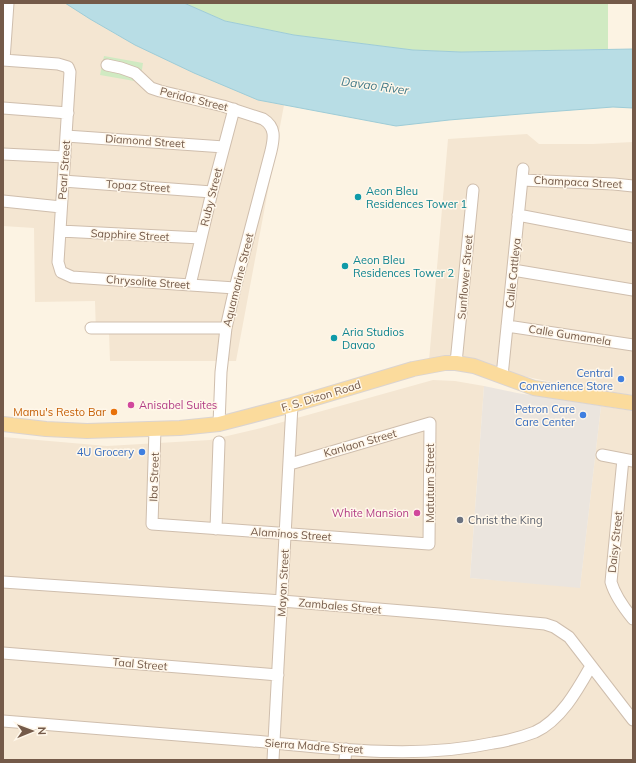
<svg xmlns="http://www.w3.org/2000/svg" width="636" height="763" font-family="Mulish,sans-serif">
  <style>
    .residential { fill: #f4e6d2 }
    .industrial { fill: #ebe5de }
    .green { fill: #d0eac2 }
    .water { fill: #b8dde5; stroke: #9eccd7 }
    .lines { fill: none; stroke-linecap: round; stroke-linejoin: round }
    .minor-casing { stroke: #cfbead; stroke-width: 13 }
    .major-casing { stroke: #dbd4d0; stroke-width: 16 }
    .minor { stroke: #fff; stroke-width: 11 }
    .major { stroke: #fbdb9c; stroke-width: 14 }
    .culture-dot { fill: #0f9aa8; stroke: #fff7ea; stroke-width: 1.5 }
    .shop-dot { fill: #3f7fe0; stroke: #fff7ea; stroke-width: 1.5 }
    .hotel-dot { fill: #d1479c; stroke: #fff7ea; stroke-width: 1.5 }
    .food-dot { fill: #e8710a; stroke: #fff7ea; stroke-width: 1.5 }
    .worship-dot { fill: #6b7280; stroke: #fff7ea; stroke-width: 1.5 }
    .labels { text-anchor: middle; stroke-width: 3; stroke-linejoin: round; paint-order: stroke }
    .street-label { font-size: 11px; fill: #745a49; stroke: #fff7ea }
    .culture-label { font-size: 11px; fill: #0d838f; stroke: #fff7ea; text-anchor: start }
    .shop-label { font-size: 11px; fill: #366cbe; stroke: #fff7ea; text-anchor: end }
    .hotel-label { font-size: 11px; fill: #b23c85; stroke: #fff7ea; text-anchor: start }
    .food-label { font-size: 11px; fill: #c56008; stroke: #fff7ea; text-anchor: end }
    .worship-label { font-size: 11px; fill: #5b616d; stroke: #fff7ea; text-anchor: start }
    .water-label { font-size: 12px; font-style: italic; fill: #437a88; stroke: #fff7ea }
  </style>
  <rect width="100%" height="100%" fill="#fcf3e3"/>
  <path class="residential" d="M3 3H65L115 34 156 54 258 100 284 105 236 361H110L109 333H96L95 301 35 302 34 228 3 226Z
    M527 134 539 144H593L633 142V395L576 387 508 373 429 361 448 139Z
    M433 380 455 381 484 386 470 578 580 587 601 406 633 411V760H3V437L107 446 210 440 261 428Z"/>
  <path class="industrial" d="M484 386 517 393 601 406 580 588 470 578Z"/>
  <path class="green" d="M184 3H608V49L461 52 413 50 294 35 225 21Z
    M104 56 143 63 140 82 100 75Z"/>
  <path class="water" d="M65 3H184L225 21 294 35 413 50 461 52 633 49V108L613 107 533 113 449 120 396 126 258 100 194 73 135 45 90 19Z"/>
  <g class="lines">
    <g class="minor-casing">
      <path id="minor" d="M3 60 58 64 68 67 70 72 58 262 61 272 72 277 235 288
        M4 60 8 3
        M107 65 121 68 135 73 151 88 160 91 223 106 263 119C276 127 274 138 271 151L235 288 226 328 221 372 219 424
        M3 108 68 113
        M66 136 224 147
        M3 154 65 157
        M522 180 614 184 633 186
        M63 181 212 192
        M3 201 61 207
        M518 215 633 237
        M60 231 201 238
        M513 270 633 290
        M190 285 212 192 234 109
        M507 326 633 345
        M91 328H226
        M456 363 473 190
        M502 376 523 169
        M155 429 152 524 429 544 430 423 290 464
        M602 455 633 461
        M623 459 611 582C615 596 624 608 633 619
        M216 529 219 442
        M3 582 282 601 439 614 545 624 554 627 569 637 633 720
        M3 653 278 675
        M3 721C86 728 170 734 253 741 332 748 414 760 493 743 507 741 522 737 535 732 561 720 578 689 591 666
        M273 760 292 405
        M345 760 346 749"/>
    </g>
    <g class="major-casing">
      <path id="major" d="M3 424 46 429 87 431 180 428 219 424 292 405 413 369 445 363H456L474 366 534 388 633 403"/>
    </g>
    <use href="#minor" class="minor"/>
    <use href="#major" class="major"/>
  </g>
  <g class="culture-dot">
    <circle cx="358" cy="197" r="4"/>
    <circle cx="345" cy="266" r="4"/>
    <circle cx="334" cy="338" r="4"/>
  </g>
  <g class="shop-dot">
    <circle cx="621" cy="379" r="4"/>
    <circle cx="583" cy="415" r="4"/>
    <circle cx="142" cy="452" r="4"/>
  </g>
  <g class="hotel-dot">
    <circle cx="131" cy="405" r="4"/>
    <circle cx="417" cy="513" r="4"/>
  </g>
  <circle class="food-dot" cx="114" cy="412" r="4"/>
  <circle class="worship-dot" cx="460" cy="520" r="4"/>
  <g class="labels">
    <g class="street-label">
      <text transform="translate(194 99) rotate(14)" y="4">Peridot Street</text>
      <text transform="translate(145 141) rotate(4)" y="4">Diamond Street</text>
      <text transform="translate(64 170) rotate(-86)" y="4">Pearl Street</text>
      <text transform="translate(578 182) rotate(3)" y="4">Champaca Street</text>
      <text transform="translate(138 186) rotate(4)" y="4">Topaz Street</text>
      <text transform="translate(211 197) rotate(-76)" y="4">Ruby Street</text>
      <text transform="translate(130 235) rotate(3)" y="4">Sapphire Street</text>
      <text transform="translate(513 273) rotate(-84)" y="4">Calle Cattleya</text>
      <text transform="translate(465 277) rotate(-85)" y="4">Sunflower Street</text>
      <text transform="translate(238 280) rotate(-76)" y="4">Aquamarine Street</text>
      <text transform="translate(148 282) rotate(4)" y="4">Chrysolite Street</text>
      <text transform="translate(570 335) rotate(9)" y="4">Calle Gumamela</text>
      <text transform="translate(321 396) rotate(-17)" y="4">F. S. Dizon Road</text>
      <text transform="translate(360 443) rotate(-16)" y="4">Kanlaon Street</text>
      <text transform="translate(154 477) rotate(-88)" y="4">Iba Street</text>
      <text transform="translate(430 483) rotate(-90)" y="4">Matutum Street</text>
      <text transform="translate(291 534) rotate(4)" y="4">Alaminos Street</text>
      <text transform="translate(615 542) rotate(-84)" y="4">Daisy Street</text>
      <text transform="translate(283 583) rotate(-87)" y="4">Mayon Street</text>
      <text transform="translate(340 606) rotate(5)" y="4">Zambales Street</text>
      <text transform="translate(140 664) rotate(5)" y="4">Taal Street</text>
      <text transform="translate(314 746) rotate(4)" y="4">Sierra Madre Street</text>
    </g>
    <g class="culture-label">
      <text x="366" y="195">Aeon Bleu<tspan x="366" dy="13">Residences Tower 1</tspan></text>
      <text x="353" y="264">Aeon Bleu<tspan x="353" dy="13">Residences Tower 2</tspan></text>
      <text x="342" y="336">Aria Studios<tspan x="342" dy="13">Davao</tspan></text>
    </g>
    <g class="shop-label">
      <text x="613" y="377">Central<tspan x="613" dy="13">Convenience Store</tspan></text>
      <text x="575" y="413">Petron Care<tspan x="575" dy="13">Care Center</tspan></text>
      <text x="134" y="456">4U Grocery</text>
    </g>
    <g class="hotel-label">
      <text x="139" y="409">Anisabel Suites</text>
      <text x="409" y="517" text-anchor="end">White Mansion</text>
    </g>
    <g class="food-label">
      <text x="106" y="416">Mamu's Resto Bar</text>
    </g>
    <g class="worship-label">
      <text x="468" y="524">Christ the King</text>
    </g>
    <g class="water-label">
      <text transform="translate(375 86) rotate(8)" y="4">Davao River</text>
    </g>
  </g>
  <rect width="636" height="763" fill="none" stroke="#745a49" stroke-width="8"/>
  <g transform="translate(32 731) rotate(89)" stroke="#fff7ea" stroke-width="3" paint-order="stroke">
  <path d="M0-3L7 15L0 10L-7 15Z" fill="#745a49"/>
  <text y="-6" font-size="11" font-weight="bold" text-anchor="middle" fill="#745a49">N</text>
  </g>
</svg>
